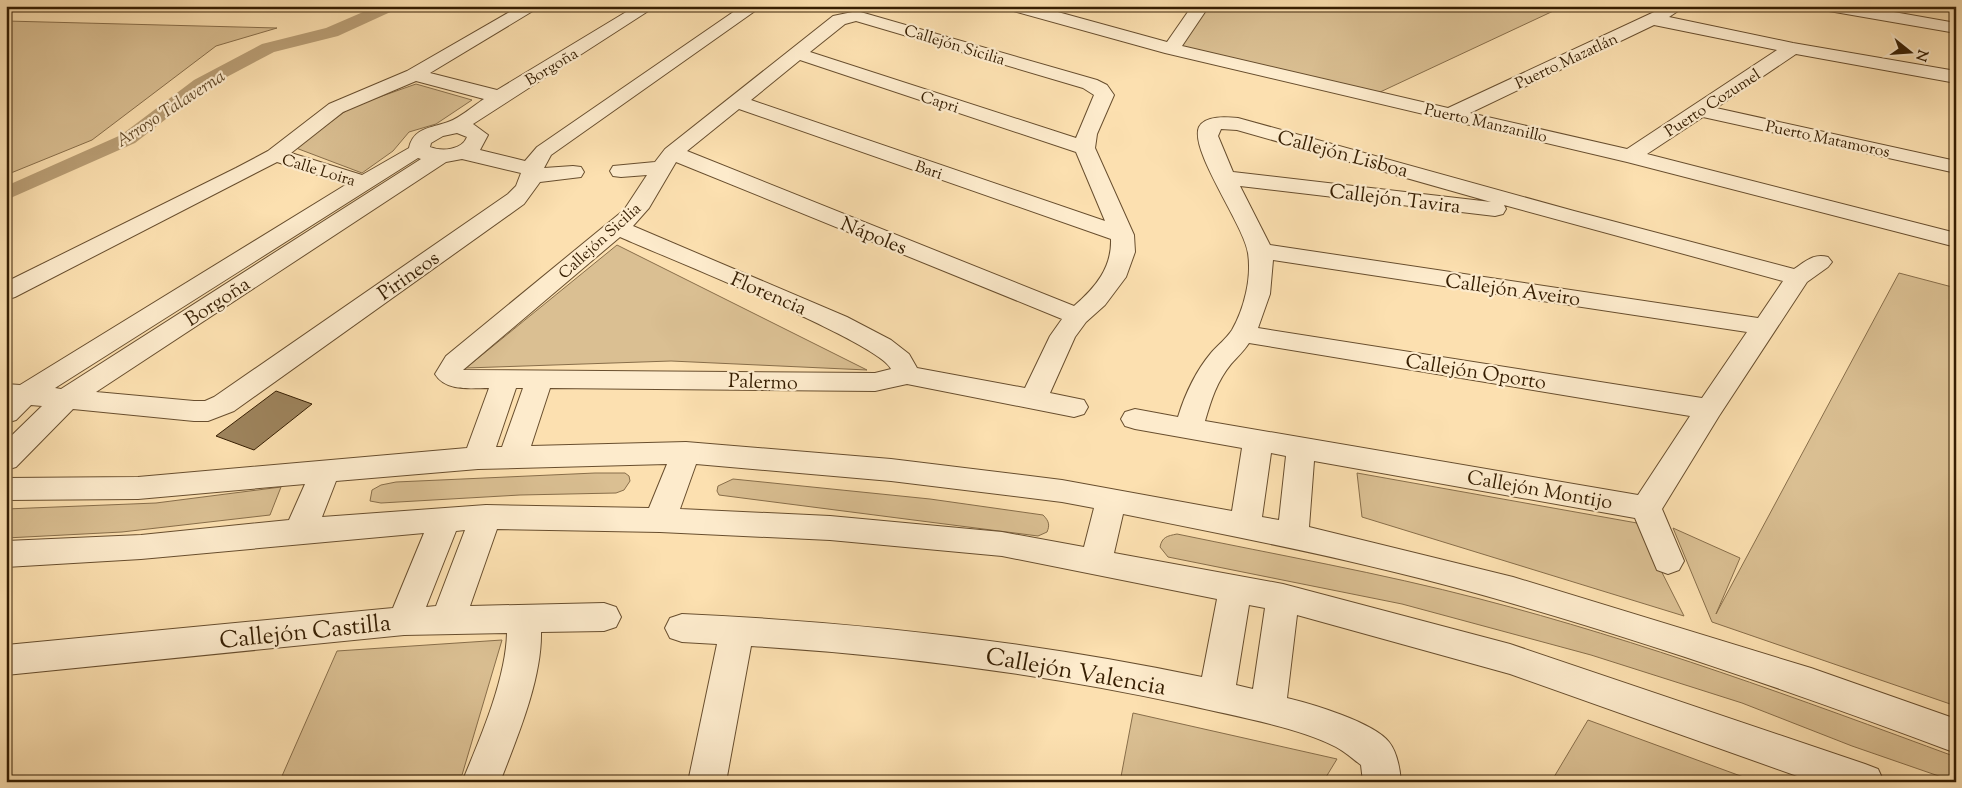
<svg xmlns="http://www.w3.org/2000/svg" width="1962" height="788" font-family="'Sorts Mill Goudy',serif">
  <style>
    .green { fill: #dabf92; stroke: #886e4a }
    .lines { fill: none; stroke-linecap: round; stroke-linejoin: round }
    .canal { fill: #b99e75; fill-rule: evenodd }
    .building { fill: #9d835c; stroke: #361e02 }
    .minor-casing { stroke: #684e2e; stroke-width: 2 }
    .minor { fill: #fdebcc; fill-rule: evenodd }
    .labels { text-anchor: middle; stroke-width: 4.5; stroke-linejoin: round; paint-order: stroke }
    .far-street-label { font-size: 16px; fill: #361e02; stroke: #fdebcc }
    .far-water-label { font-size: 18px; font-style: italic; fill: #644b2a; stroke: #fdebcc }
    .street-label { font-size: 20px; fill: #361e02; stroke: #fdebcc }
    .near-street-label { font-size: 24px; fill: #361e02; stroke: #fdebcc }
  </style>
  <rect width="100%" height="100%" fill="#fce0b0"/>
  <filter id="stains"><feTurbulence type="fractalNoise" baseFrequency=".004" numOctaves="4"/><feColorMatrix values="0 0 0 0 .2 0 0 0 0 .09 0 0 0 0 .02 0 0 0 .5 -.17"/></filter>
  <radialGradient id="worn" r=".72"><stop offset=".6" stop-color="#630" stop-opacity="0"/><stop offset="1" stop-color="#630" stop-opacity=".3"/></radialGradient>
  <path class="green" d="M1204 6H1564L1378 93 1181 49 1179 41Z
    M6 21 277 28 216 46 92 140 6 175Z
    M416 84 472 100 436 124 409 132 393 151 362 173 296 148 351 107Z
    M617 245 867 370 671 361 466 368Z
    M1899 273 1956 288V706L1712 622 1673 528 1740 558 1716 614Z
    M595 473H625L629 476 630 481 624 490 616 493 520 495 381 503 370 501 372 490 381 485 396 482Z
    M1357 473 1637 523 1684 616 1362 517Z
    M733 479 930 499 1043 515C1049 521 1050 525 1047 532L1038 536 719 495 717 491 718 486Z
    M281 487 270 515 122 532 6 538V509L156 503Z
    M1177 534C1278 555 1380 573 1480 599 1642 641 1799 699 1956 757V782L1852 746 1742 703 1591 655 1402 604 1168 557 1160 547C1162 537 1167 536 1177 534Z
    M502 640 462 775 282 776 337 651Z
    M1133 713 1337 759 1323 782H1120Z
    M1588 720 1757 782H1551Z"/>
  <g class="lines">
    <path class="canal" d="M377 6H399L397 9 338 36 274 52 206 88 135 143 6 200V186L121 135 194 80 262 44 326 28Z"/>
  </g>
  <path class="building" d="M276 391 312 404 254 450 216 436Z"/>
  <g class="lines">
    <g class="minor-casing">
      <path id="minor" d="M520 6H541L430 73 497 90 636 6H656L473 124 488 135 480 150 525 161 537 147 742 6H762L551 155 544 168 573 166 581 167 584 172 581 177 540 182 524 204 234 411 208 421H194L73 409 16 467 6 470V441L42 406 31 405 16 420 6 423V384L20 385 347 184 277 162 15 297 6 300V282L236 168 268 151 329 104 407 71ZM416 81 484 99C473 106 460 118 448 122 431 128 413 128 409 148L362 175 291 153 343 112ZM457 133 467 137C462 150 442 152 430 147L431 143 443 136ZM418 158 421 159 61 389 55 388ZM462 159 521 173 516 186 508 194 214 397 205 401H194L96 392 446 162Z
        M1008 6H1036L1167 42 1192 6H1209L1182 46 1448 108 1667 6 1675 7 1678 11 1669 17 1793 43 1956 71V83L1796 54 1716 108 1956 161V173L1703 117 1647 154 1956 233V247L1627 162 1165 53 1010 10ZM1654 25 1777 50 1627 149 1470 113Z
        M1821 6H1860L1956 23V33L1829 11Z
        M857 11 1097 80 1107 85 1114 95 1097 134 1095 148 1134 235 1135 252 1126 277 1105 305 1086 322 1075 337 1050 393 1084 400 1088 407 1084 414 1074 417 907 384 875 391 550 388 531 446 686 442 891 459 1062 480 1232 511 1242 448 1135 429 1125 426 1121 419 1125 412 1135 409 1178 417C1185 394 1196 371 1211 353 1218 345 1226 339 1232 330 1244 309 1252 278 1248 253 1244 225 1189 150 1199 127 1205 115 1227 117 1238 118L1574 211 1794 269C1806 261 1814 253 1828 257L1832 262 1828 267 1807 282 1719 416 1662 509 1684 561 1679 570 1668 574 1657 570 1635 518 1314 461 1309 527 1513 577 1811 668 1956 719V753C1810 698 1663 647 1514 604 1385 566 1254 540 1123 514L1114 553 1283 584 1510 644 1865 764 1878 769 1884 782H1814L1510 674 1297 615 1287 698C1312 704 1373 722 1389 742 1397 752 1400 769 1401 782H1363L1361 765C1353 759 1345 752 1336 747 1299 727 1229 715 1187 705 1043 674 898 655 751 646L726 782H688L717 644 682 642 670 638 665 628 670 618 682 614C857 622 1030 641 1202 677L1217 599 1002 556 830 540 660 532 497 529 470 606 604 603 616 607 621 617 616 627 604 631 541 632C542 679 517 738 500 782H462C480 739 506 679 507 633L404 635 6 675V645L393 608 424 533 141 559 6 567V541L141 535 289 520 305 484 138 499 6 500V478L138 477 467 448 489 388C471 388 446 392 435 374L446 356 624 210 647 175 621 177 613 176 610 171 613 166 655 162 665 149 833 16ZM856 21 1083 88 1094 95 1076 138 810 52 845 24ZM800 60 1076 152 1105 221 751 100ZM739 109 1111 239C1112 268 1095 288 1074 306L687 151ZM1221 129 1237 130 1491 202 1233 172 1218 136ZM676 162 1062 319 1050 336 1025 388 917 368 909 354 891 340 847 317 633 226 649 208ZM1240 186 1495 216 1503 214 1506 209 1504 205 1783 281 1758 318 1270 245ZM620 237C660 255 879 342 891 369L875 373 463 370ZM1273 260 1747 332 1702 398 1258 328 1270 294ZM1249 343 1690 416 1638 495 1205 421C1211 400 1217 381 1231 364 1237 357 1244 351 1249 343ZM516 388H523L502 447H496ZM1271 453 1286 456 1279 520 1262 517ZM667 464 649 508 486 505 322 517 336 481 478 469ZM696 464 891 481 1062 502 1094 508 1084 547 1002 532 830 516 680 509ZM465 530 436 606 426 607 456 531ZM1249 605 1265 608 1253 689 1236 685Z"/>
    </g>
    <use href="#minor" class="minor"/>
  </g>
  <g class="labels">
    <g class="far-street-label">
      <text transform="translate(955 44) rotate(17)" y="6">Callejón Sicilia</text>
      <text transform="translate(1566 60) rotate(-25)" y="6">Puerto Mazatlán</text>
      <text transform="translate(551 66) rotate(-31)" y="6">Borgoña</text>
      <text transform="translate(940 101) rotate(18)" y="6">Capri</text>
      <text transform="translate(1712 102) rotate(-33)" y="6">Puerto Cozumel</text>
      <text transform="translate(1486 122) rotate(13)" y="6">Puerto Manzanillo</text>
      <text transform="translate(1828 138) rotate(12)" y="6">Puerto Matamoros</text>
      <text transform="translate(319 169) rotate(17)" y="6">Calle Loira</text>
      <text transform="translate(929 169) rotate(19)" y="6">Bari</text>
      <text transform="translate(599 240) rotate(-42)" y="6">Callejón Sicilia</text>
    </g>
    <g class="far-water-label">
      <text transform="translate(170 108) rotate(-33)" y="6">Arroyo Talaverna</text>
    </g>
    <g class="street-label">
      <text transform="translate(1343 153) rotate(15)" y="7">Callejón Lisboa</text>
      <text transform="translate(1395 198) rotate(7)" y="7">Callejón Tavira</text>
      <text transform="translate(874 235) rotate(22)" y="7">Nápoles</text>
      <text transform="translate(408 275) rotate(-35)" y="7">Pirineos</text>
      <text transform="translate(1513 289) rotate(8)" y="7">Callejón Aveiro</text>
      <text transform="translate(769 293) rotate(23)" y="7">Florencia</text>
      <text transform="translate(217 301) rotate(-33)" y="7">Borgoña</text>
      <text transform="translate(1476 371) rotate(9)" y="7">Callejón Oporto</text>
      <text transform="translate(763 381) rotate(2)" y="7">Palermo</text>
      <text transform="translate(1540 489) rotate(10)" y="7">Callejón Montijo</text>
    </g>
    <g class="near-street-label">
      <text transform="translate(305 631) rotate(-6)" y="8">Callejón Castilla</text>
      <text transform="translate(1076 671) rotate(10)" y="8">Callejón Valencia</text>
    </g>
  </g>
  <rect width="1962" height="788" fill="none" stroke="#fce0b0" stroke-width="25"/>
  <rect x="8" y="8" width="1947" height="773" fill="none" stroke="#361e02" stroke-width="2.5"/>
  <rect x="12" y="12" width="1937" height="763" fill="none" stroke="#361e02"/>
  <g transform="translate(1910 52) rotate(107)" stroke="#fdebcc" stroke-width="4" paint-order="stroke">
  <path d="M0-4L9 19L0 12L-9 19Z" fill="#361e02"/>
  <text y="-8" font-size="14" font-weight="bold" text-anchor="middle" fill="#361e02">N</text>
  </g>
  <rect width="100%" height="100%" filter="url(#stains)"/>
  <rect width="100%" height="100%" fill="url(#worn)"/>
</svg>
